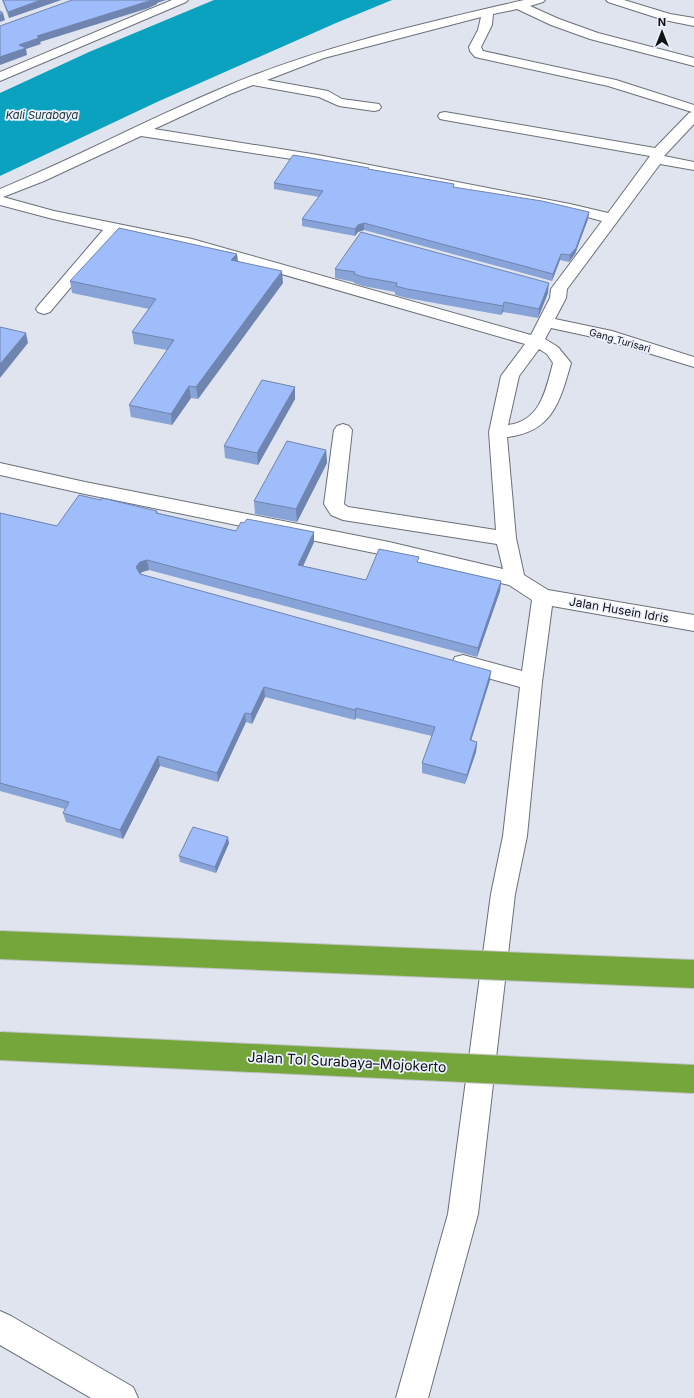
<svg xmlns="http://www.w3.org/2000/svg" width="694" height="1398" font-family="Inter,sans-serif">
  <style>
    .water { fill: #0aa2bf }
    .lines { fill: none; stroke-linecap: round; stroke-linejoin: round }
    .minor-casing { stroke: #6b7078; stroke-width: 2 }
    .minor { fill: #fff; fill-rule: evenodd }
    .highway-bridge-casing { stroke: #c1c1c2; stroke-width: 30; stroke-linecap: butt }
    .highway-bridge { stroke: #75a63c; stroke-width: 28 }
    .wall { fill: #88a3d7 }
    .shaded-wall { fill: #6f84af }
    .building { fill: #9ebdfa; stroke: #6f84af }
    .labels { text-anchor: middle; stroke-width: 3.5; stroke-linejoin: round; paint-order: stroke }
    .far-street-label { font-size: 10px; fill: #101215; stroke: #ecf1fb }
    .far-water-label { font-size: 11px; font-style: italic; fill: #182d33; stroke: #ecf1fb }
    .street-label { font-size: 12px; fill: #101215; stroke: #ecf1fb }
    .near-street-label { font-size: 14px; fill: #101215; stroke: #ecf1fb }
  </style>
  <rect width="100%" height="100%" fill="#dfe4ee"/>
  <path class="water" d="M214 0H392L336 23 157 102 0 176V93L89 52Z"/>
  <g class="lines">
    <g class="minor-casing">
      <path id="minor" d="M172 0H188L186 2 0 81V72Z
        M524 0H545L543 2 530 6 559 19 598 33 694 58V66L590 39 551 25 517 9 493 14 492 25 481 47 483 51 616 80 694 105V124L664 156 694 162V170L660 164 567 289 566 298 555 319 612 331 694 357V367L602 339 551 328 545 339 558 347 571 363C560 401 553 432 507 437L516 538 524 575 548 590 694 615V631L552 606 542 682 527 836 515 894 478 1214 428 1398H396L448 1214 491 894 503 836 520 687 455 669 452 663 455 657 463 655 522 671 532 600 509 585 389 556 85 494 0 475V463L85 482 389 542 503 569 497 544 343 520 331 515 324 504 334 430 337 426 343 424 349 426 352 430 344 504 348 507 496 530 489 432 501 376 525 344 184 246 117 232 50 312 44 314 38 312 36 309 38 306 103 230 53 219 0 205V189C75 158 146 120 220 89 317 47 421 24 524 0ZM481 17 478 30 469 47 470 51 475 57 608 86 692 112 689 113 655 148 445 112 440 113 438 116 440 119 445 120 650 156 608 213 570 204 318 155 154 129 230 94 253 85 319 97 339 106 374 111 379 110 381 107 379 104 342 99 328 91 267 80 324 58ZM141 136 318 163 569 212 602 221 551 289 550 298 531 335 192 239 54 211 3 197 44 181ZM539 349 547 354 553 363C546 389 541 421 508 425L519 376Z
        M606 0H624L670 14 694 18V26L664 20 608 2Z
        M0 1311 11 1316 133 1387 138 1398H91L0 1345Z"/>
    </g>
    <use href="#minor" class="minor"/>
    <g class="highway-bridge-casing">
      <path id="highway-bridge" d="M0 945 694 974
        M0 1046 694 1079"/>
    </g>
    <use href="#highway-bridge" class="highway-bridge"/>
  </g>
  <path class="wall" d="M2 0H61L9 18Z
    M369 168V169L454 184V188L589 212 588 219 575 254 569 262 560 260 552 281 364 230 358 232 355 236 302 226V219L319 197 274 189V183Z
    M237 254 238 262 283 283 198 399 191 398 172 425 131 417 129 405 167 350 134 344 132 332 149 309 72 293 70 281Z
    M335 269 548 293 538 318 503 312 501 315 407 298 395 295V292L363 286 354 283V282L335 278Z
    M295 387V399L258 465 225 458 224 446Z
    M326 450 327 463 297 522 255 514 254 501Z
    M101 500 157 511 158 513 236 531 314 542 303 566 366 580 419 562 501 581 500 591 477 657 149 570 142 572 140 574 490 680 471 741 477 742 476 752 465 784 422 773V763L432 736 356 718 355 720 265 697 252 724 246 722 218 782 160 766 123 839 66 822 63 813 65 809 0 791V513L57 526Z
    M229 843 216 873 180 862 179 856Z"/>
  <path class="shaded-wall" d="M41 0H61L9 18 8 12Z
    M152 0H166L157 3V4L149 8 40 42 41 44 26 49 27 55 0 65V57L19 45 37 36Z
    M3 13 5 20 0 22V15Z
    M589 212 588 219 575 254 569 262 570 255Z
    M364 223V230L358 232 355 236V229L358 225Z
    M237 254 238 265 231 260Z
    M561 254 560 260 552 281 553 274Z
    M282 271 283 283 198 399 196 387Z
    M549 283 548 293 538 318 539 309Z
    M504 302 503 312 501 315 503 306Z
    M26 333 28 343 0 378V364Z
    M189 386 191 398 172 425 171 414Z
    M295 387V399L258 465 257 453Z
    M326 450 327 463 297 522 296 509Z
    M314 532V542L299 575 298 565Z
    M147 560 149 570 142 572 138 577 136 567 140 562Z
    M501 581 500 591 477 657 478 648Z
    M491 671 490 680 468 750 470 740Z
    M264 687 265 697 252 724 251 714Z
    M356 708V718L355 720V710Z
    M245 713 246 722 218 782 217 773Z
    M477 742 476 752 465 784 467 775Z
    M158 756 160 766 123 839 120 830Z
    M228 837 229 843 216 873 215 867Z"/>
  <path class="building" d="M3 0H41L8 12Z
    M72 0H152L37 36 39 38 19 45 26 48 0 57V26Z
    M0 11 3 13 0 15Z
    M293 155 358 166 369 168 368 169 454 184 453 187 542 201 589 212 576 248 570 255 561 254 553 274 364 223 358 225 355 229 302 219 323 191 274 183Z
    M119 228 237 254 231 260 282 271 196 387 189 386 171 414 129 405 174 340 132 332 156 299 70 281Z
    M361 232 549 283 539 309 504 302 503 306 407 289 396 286 397 283 363 277 354 274 355 272 335 269Z
    M0 327 26 333 0 364Z
    M262 380 295 387 257 453 224 446Z
    M287 441 326 450 296 509 254 501Z
    M79 495 101 500 102 498 157 511 156 513 236 531 241 522 244 523 247 519 314 532 298 565 366 580 379 549 419 557 417 562 501 581 478 648 147 560 140 562 136 567 140 574 491 671 470 740 477 742 467 775 422 763 435 727 356 708 355 710 264 687 251 714 245 713 217 773 158 756 120 830 63 813 69 802 0 783V513L57 526Z
    M193 827 228 837 215 867 179 856Z"/>
  <g class="labels">
    <g class="far-street-label">
      <text transform="translate(620 340) rotate(16)" y="4">Gang Turisari</text>
    </g>
    <g class="far-water-label">
      <text x="42" y="119">Kali Surabaya</text>
    </g>
    <g class="street-label">
      <text transform="translate(619 610) rotate(10)" y="4">Jalan Husein Idris</text>
    </g>
    <g class="near-street-label">
      <text transform="translate(347 1062) rotate(3)" y="5">Jalan Tol Surabaya–Mojokerto</text>
    </g>
  </g>
  <g transform="translate(662 32)" stroke="#ecf1fb" stroke-width="3" paint-order="stroke">
  <path d="M0-3L7 15L0 10L-7 15Z" fill="#101215"/>
  <text y="-6" font-size="11" font-weight="bold" text-anchor="middle" fill="#101215">N</text>
  </g>
</svg>
